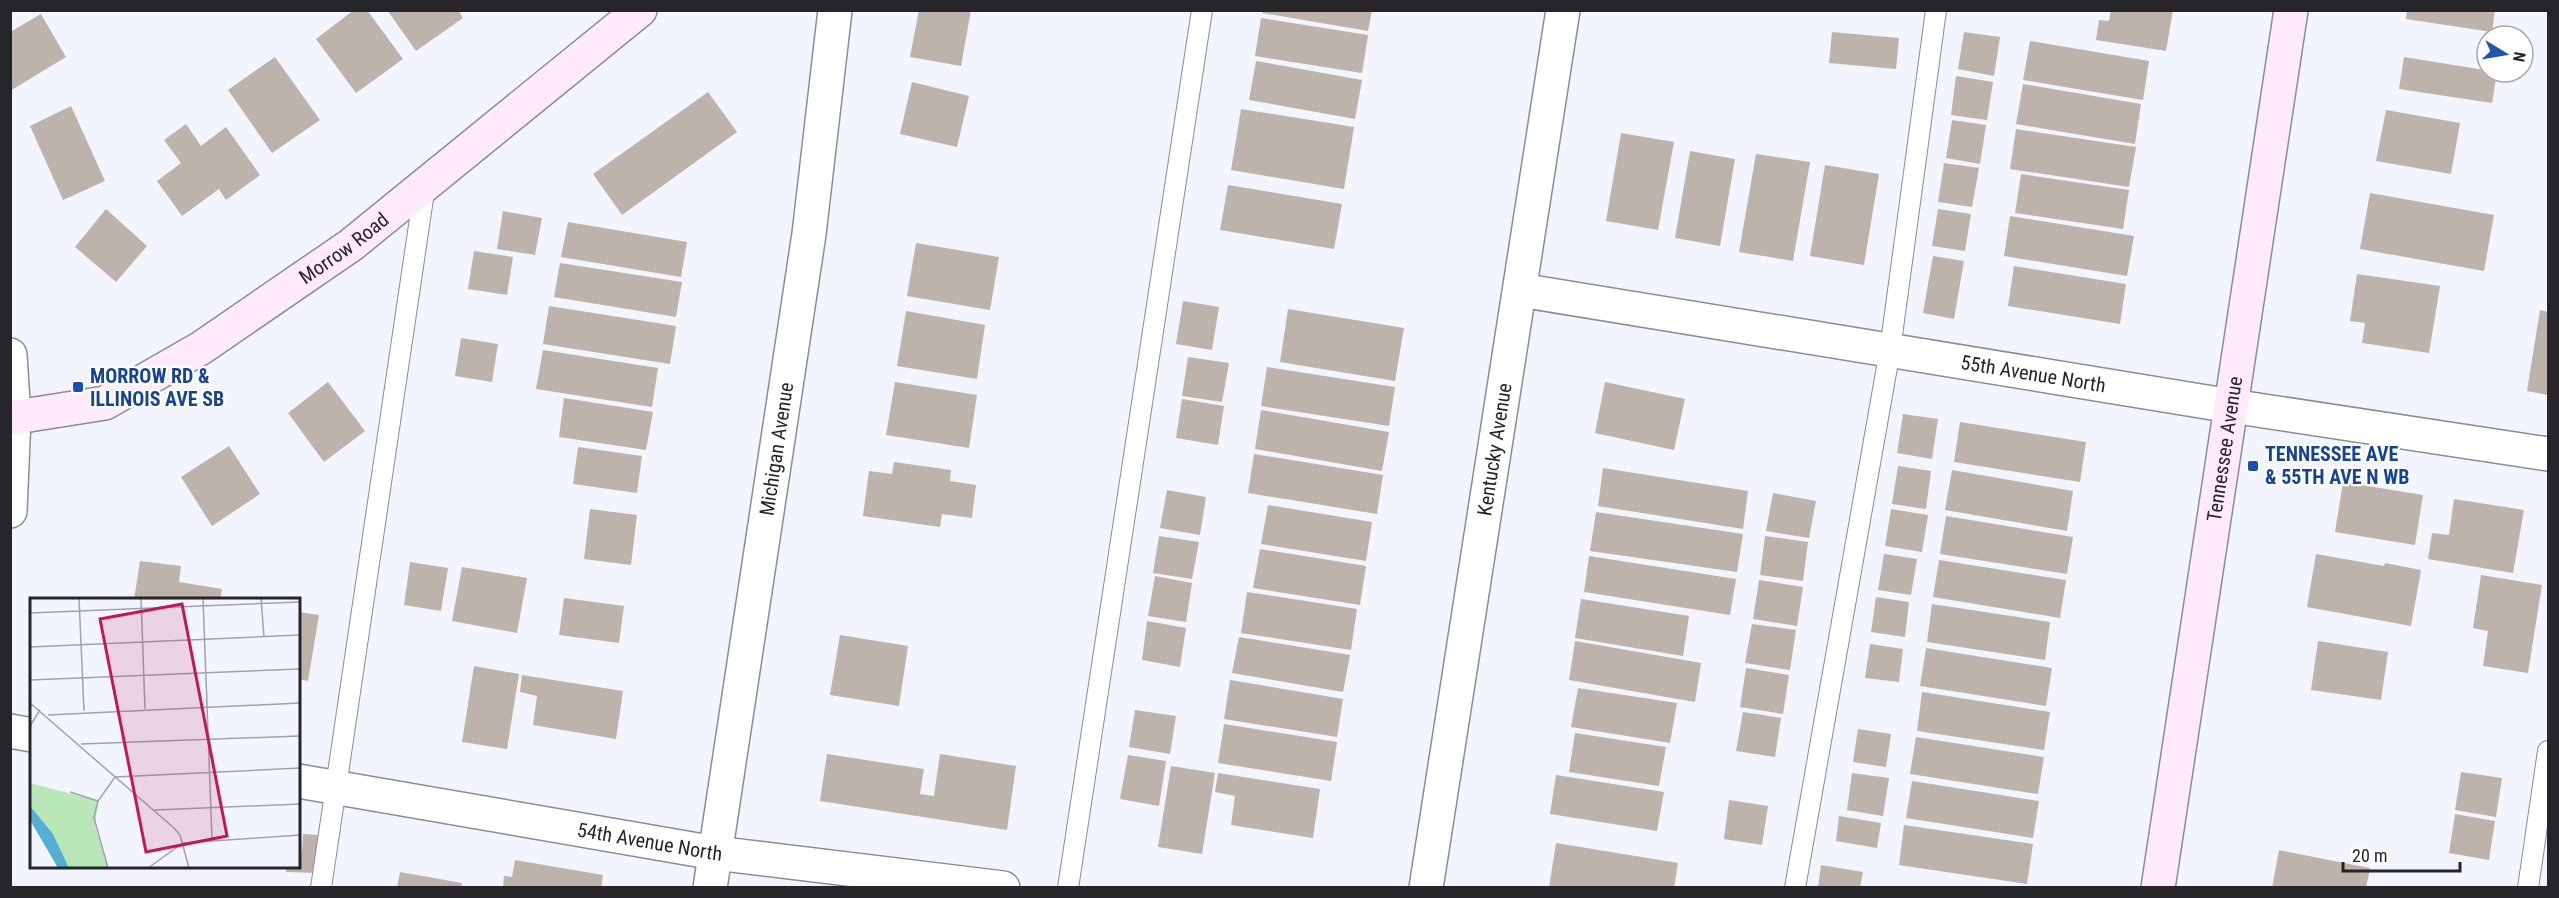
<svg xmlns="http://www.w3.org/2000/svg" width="2559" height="898" font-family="'Roboto Condensed',sans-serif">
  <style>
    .building { fill: #beb3ab }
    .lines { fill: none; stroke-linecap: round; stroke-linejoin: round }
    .lane-casing { stroke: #8a8c97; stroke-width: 22 }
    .street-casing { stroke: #8a8c97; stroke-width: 36 }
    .secondary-casing { stroke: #8a8c97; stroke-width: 36 }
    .lane { stroke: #fff; stroke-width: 20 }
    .street { stroke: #fff; stroke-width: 33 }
    .secondary { stroke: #ffeafc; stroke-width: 33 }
    .transit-dot { fill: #1a4fb4; stroke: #fff; stroke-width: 2 }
    .labels { text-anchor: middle; stroke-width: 4.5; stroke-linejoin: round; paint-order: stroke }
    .street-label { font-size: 20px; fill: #25252a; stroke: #fff }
    .transit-label { font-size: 20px; font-weight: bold; fill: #164399; stroke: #fff; text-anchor: start }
    .inset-road { fill: none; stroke: #a0a1a9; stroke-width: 1.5 }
    .view { fill: #c2185b; fill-opacity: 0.15; stroke: #c2185b; stroke-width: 3 }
    .inset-edge { fill: none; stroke: #25252a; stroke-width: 3 }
  </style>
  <rect width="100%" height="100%" fill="#f2f4fe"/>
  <path class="building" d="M354 10H367L403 59 356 93 316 39Z
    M387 10H458L463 18 416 51Z
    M919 10H971L961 66 910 57Z
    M1263 10H1372L1368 31 1262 13Z
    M2111 10H2173L2166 51 2096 40 2099 20 2109 21Z
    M2407 10H2495L2492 32 2406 19Z
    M41 14 66 57 10 91V32Z
    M1261 18 1368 35 1362 73 1255 56Z
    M1832 32 1899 38 1896 69 1829 63Z
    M1964 32 2000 37 1994 76 1958 69Z
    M2030 41 2149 61 2143 100 2023 80Z
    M275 57 320 120 272 153 228 90Z
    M2404 57 2497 72 2492 103 2399 89Z
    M1256 61 1362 80 1355 119 1249 100Z
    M1956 76 1993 82 1987 120 1951 115Z
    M912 82 969 96 957 147 900 134Z
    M2023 84 2141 104 2135 144 2016 124Z
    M708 92 737 132 622 215 593 174Z
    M71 106 105 181 63 200 30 126Z
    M1241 109 1354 127 1344 189 1231 170Z
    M2386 110 2460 123 2451 174 2376 161Z
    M1952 120 1986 125 1980 164 1946 158Z
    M186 124 201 146 226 127 260 175 226 200 219 189 182 216 157 181 181 163 164 140Z
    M2016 129 2136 147 2129 187 2010 169Z
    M1621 133 1674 142 1658 230 1606 221Z
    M1690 151 1735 159 1720 246 1675 238Z
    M1756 154 1810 162 1793 261 1739 252Z
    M1944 163 1979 168 1972 207 1938 202Z
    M1825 165 1879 174 1864 265 1810 256Z
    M2021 174 2129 190 2123 229 2015 213Z
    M1228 185 1342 204 1334 249 1220 230Z
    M2370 193 2494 215 2484 271 2360 249Z
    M106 209 147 246 116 282 75 247Z
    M1938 209 1971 214 1965 251 1932 246Z
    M503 211 542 218 535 255 497 249Z
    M2010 216 2134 236 2127 276 2004 256Z
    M568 222 687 242 681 277 561 257Z
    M916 243 999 257 990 310 907 296Z
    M474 251 513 257 507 295 468 289Z
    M1933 256 1964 261 1954 319 1923 313Z
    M560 263 682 282 676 317 554 297Z
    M2014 266 2126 284 2120 324 2008 306Z
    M2357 274 2440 286 2429 353 2362 343 2365 323 2350 321Z
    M1183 301 1219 307 1212 350 1176 344Z
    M549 306 676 326 670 364 543 344Z
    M1288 309 1404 328 1395 381 1280 362Z
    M2540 310 2548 312V395L2527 391Z
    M906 311 985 325 977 379 897 366Z
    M461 338 498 344 492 382 455 376Z
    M543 350 658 368 652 407 536 389Z
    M1188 357 1229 363 1222 402 1182 396Z
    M1267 367 1395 387 1389 426 1261 406Z
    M328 382 365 431 324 462 288 413Z
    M895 382 977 395 969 448 886 435Z
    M1605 382 1685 399 1674 450 1595 433Z
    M564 398 653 412 646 450 559 437Z
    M1182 399 1224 406 1218 445 1176 438Z
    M1261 410 1389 432 1382 471 1255 449Z
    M1903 414 1938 419 1932 459 1897 453Z
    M1960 422 2086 442 2080 482 1954 462Z
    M229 446 260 494 212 526 181 477Z
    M578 447 642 456 637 493 573 484Z
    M1254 454 1383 475 1377 514 1248 493Z
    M894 462 951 470 950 481 976 485 972 518 942 514 940 527 863 516 869 471 892 474Z
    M1898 466 1931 471 1926 509 1892 504Z
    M1603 468 1748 491 1743 529 1598 506Z
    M1952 470 2073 491 2067 531 1945 510Z
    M2343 482 2423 495 2415 545 2335 532Z
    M1167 490 1206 497 1200 535 1160 528Z
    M1773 493 1816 501 1809 538 1766 531Z
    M2454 499 2524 510 2513 573 2428 559 2432 533 2449 535Z
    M1268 505 1372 522 1366 561 1261 544Z
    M590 509 637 515 631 565 584 559Z
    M1891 509 1928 515 1922 552 1885 546Z
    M1596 512 1743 534 1737 572 1590 551Z
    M1946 516 2073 537 2067 574 1940 554Z
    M1159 536 1199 542 1192 579 1153 573Z
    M1765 536 1808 542 1803 581 1760 575Z
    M1260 549 1366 566 1360 605 1253 588Z
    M1884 554 1917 559 1911 595 1878 590Z
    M2316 554 2384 566 2385 563 2421 570 2411 626 2307 607Z
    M1589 556 1736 579 1730 615 1584 592Z
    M1939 560 2066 580 2060 618 1933 597Z
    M140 561 181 566 179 582 222 589 220 600H134Z
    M410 562 448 568 441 611 404 605Z
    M462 567 527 578 517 633 452 621Z
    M2481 575 2542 585 2528 673 2483 666 2488 631 2473 628Z
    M1155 576 1192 583 1186 622 1148 616Z
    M1759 580 1803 587 1797 626 1753 619Z
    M1247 592 1357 609 1351 650 1241 633Z
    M1876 597 1909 602 1905 637 1871 632Z
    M564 598 624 606 619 643 559 635Z
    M1581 599 1689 616 1683 656 1575 638Z
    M1932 604 2050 622 2045 660 1927 642Z
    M298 612 319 615 308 681 298 679Z
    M1147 621 1186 628 1180 667 1142 660Z
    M1752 624 1796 630 1790 670 1745 663Z
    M840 635 908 646 899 706 830 695Z
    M1239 637 1350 655 1343 692 1232 673Z
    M1575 641 1701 663 1695 702 1569 680Z
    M2318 641 2388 652 2381 700 2311 690Z
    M1870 644 1903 649 1899 682 1865 678Z
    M1926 648 2052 668 2046 706 1920 686Z
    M474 666 519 674 507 749 462 742Z
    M1746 668 1789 675 1783 714 1740 707Z
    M522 675 623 691 616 739 533 725 537 696 520 692Z
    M1230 680 1343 699 1337 737 1224 719Z
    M1578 688 1677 703 1670 743 1571 727Z
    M1922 692 2050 712 2044 750 1917 731Z
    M1135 710 1176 716 1170 754 1129 747Z
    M1743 712 1781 718 1775 757 1736 751Z
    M1224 724 1337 742 1331 781 1218 763Z
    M1858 729 1891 734 1886 767 1853 762Z
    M1575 733 1666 747 1659 786 1569 772Z
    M1916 737 2044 757 2038 794 1910 774Z
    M827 754 924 769 920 794 934 796 940 754 1016 766 1007 830 820 801Z
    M1128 755 1166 761 1159 806 1120 799Z
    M1171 766 1215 773 1202 854 1158 847Z
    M2461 772 2502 778 2496 817 2455 810Z
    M1218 773 1320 789 1313 838 1231 825 1235 796 1215 792Z
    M1852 773 1889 778 1883 816 1847 810Z
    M1556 775 1664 792 1657 831 1550 814Z
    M1912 781 2039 801 2033 838 1906 818Z
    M1729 800 1768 806 1762 845 1724 839Z
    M2455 814 2495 821 2489 860 2449 853Z
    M1839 816 1881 823 1877 848 1836 841Z
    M1904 825 2033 844 2027 884 1899 865Z
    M303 834 319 835 318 873 286 872V866H298V853H302Z
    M1556 843 1678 863 1674 888H1549Z
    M2279 850 2370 868 2366 888H2272Z
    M515 860 603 875 601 888H503L504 876 512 877Z
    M1821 865 1863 872 1860 888H1818Z
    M400 872 462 883 461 888H397Z"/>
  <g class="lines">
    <g class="lane-casing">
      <path id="lane" d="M321 888 425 185
        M1068 888 1202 10
        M1795 888 1890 350 1936 10
        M2528 888 2548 751"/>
    </g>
    <g class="street-casing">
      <g id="street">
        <path id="s1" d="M1520 290 2231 406 2548 454"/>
        <path d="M10 355 14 418 10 511"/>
        <path d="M10 731 32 735"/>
        <path id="s2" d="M298 781 715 853 1003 888"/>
        <path id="s3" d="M710 888 809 234 835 10"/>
        <path id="s4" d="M1426 888 1563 10"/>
      </g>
    </g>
    <g class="secondary-casing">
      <g id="secondary">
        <path id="s5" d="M10 418 105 403 201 348 351 245 640 10"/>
        <path id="s6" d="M2158 888 2291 10"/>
      </g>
    </g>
    <use href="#lane" class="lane"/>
    <use href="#street" class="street"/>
    <use href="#secondary" class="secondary"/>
  </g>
  <g class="transit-dot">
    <rect x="72" y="381" width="12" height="12" rx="3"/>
    <rect x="2247" y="460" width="12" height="12" rx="3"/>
  </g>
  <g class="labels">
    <g class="street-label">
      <text dy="7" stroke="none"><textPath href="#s5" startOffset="381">Morrow Road</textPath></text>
      <text dy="7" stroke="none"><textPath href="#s1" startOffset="520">55th Avenue North</textPath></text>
      <text dy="7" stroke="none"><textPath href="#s3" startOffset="444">Michigan Avenue</textPath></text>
      <text dy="7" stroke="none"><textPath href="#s4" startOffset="444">Kentucky Avenue</textPath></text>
      <text dy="7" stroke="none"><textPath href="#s6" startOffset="444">Tennessee Avenue</textPath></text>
      <text dy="7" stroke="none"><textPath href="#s2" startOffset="357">54th Avenue North</textPath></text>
    </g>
    <g class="transit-label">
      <text x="90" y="383">MORROW RD &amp;<tspan x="90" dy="23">ILLINOIS AVE SB</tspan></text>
      <text x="2265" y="461">TENNESSEE AVE<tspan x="2265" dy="23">&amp; 55TH AVE N WB</tspan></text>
    </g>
  </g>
  <g transform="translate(30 598)">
    <rect width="270" height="270" fill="#f2f4fe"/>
    <path d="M0 185 68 203 65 228 78 270H31L15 236 0 219Z" fill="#b9e7b8"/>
    <path d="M0 208 23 236 39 270H28L0 222Z" fill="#54b0d2"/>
    <path class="inset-road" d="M49 0 54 113M111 0 115 111M173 0 182 241M231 0 234 39M0 15 270 4M0 49 270 37M0 82 270 71M0 105 144 230 150 237 159 270M18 117 270 105M0 128 10 112M51 146 270 138M40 194 68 203M125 212 270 206M78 270 64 220 68 203 85 179 270 170M118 270 153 245 270 237"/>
    <path class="view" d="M152 6 197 238 116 254 70 21Z"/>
    <rect width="270" height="270" class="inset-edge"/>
  </g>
  <rect width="2559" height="898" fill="none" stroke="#25252a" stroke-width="24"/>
  <g transform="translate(2505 54) rotate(101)"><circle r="28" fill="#ffffff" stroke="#a8a8aa" stroke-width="1.5"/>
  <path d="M0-4.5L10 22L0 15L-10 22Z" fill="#1f57a9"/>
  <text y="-9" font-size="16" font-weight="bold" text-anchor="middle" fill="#25252a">N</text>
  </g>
  <path d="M2343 862v9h117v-9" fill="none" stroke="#25252a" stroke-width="3"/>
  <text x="2352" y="862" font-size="18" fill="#25252a" stroke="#ffffff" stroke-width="4.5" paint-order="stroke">20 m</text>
</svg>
